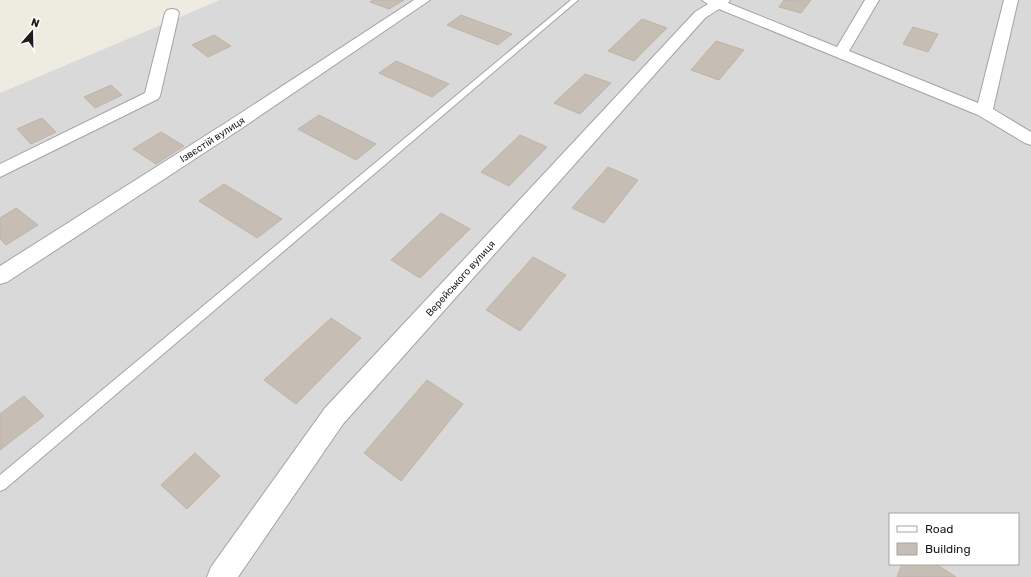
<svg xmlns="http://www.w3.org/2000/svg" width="1031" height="577" font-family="Rubik,sans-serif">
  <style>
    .residential { fill: #dad9d9; fill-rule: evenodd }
    .building { fill: #c6beb4; stroke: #c0b3a3 }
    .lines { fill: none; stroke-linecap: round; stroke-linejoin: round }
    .lane-casing { stroke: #a3a3a3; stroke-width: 2 }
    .street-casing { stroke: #a3a3a3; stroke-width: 2 }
    .lane { fill: #fff; fill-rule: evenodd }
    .street { fill: #fff; fill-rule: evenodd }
    .labels { text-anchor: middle; stroke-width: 3.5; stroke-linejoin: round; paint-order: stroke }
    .street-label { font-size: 10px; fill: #1c1c1c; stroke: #fff }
  </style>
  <rect width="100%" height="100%" fill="#eeebe1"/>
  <path class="residential" d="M220 0H1031V577H0V93ZM890 514H1018V564H890Z"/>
  <path class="building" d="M373 0H404L389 9 370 2Z
    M784 0H811L801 13 779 7Z
    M461 15 512 34 498 45 447 25Z
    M642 19 667 28 634 61 608 51Z
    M913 27 938 34 928 52 903 44Z
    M214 35 231 46 208 57 192 45Z
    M716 41 744 50 719 80 691 70Z
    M396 61 449 84 432 97 379 73Z
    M585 74 611 83 580 114 554 103Z
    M111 85 122 95 95 108 84 97Z
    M319 115 376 144 356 160 298 129Z
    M42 118 56 132 31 144 17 129Z
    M161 132 184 146 156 164 133 149Z
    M520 135 547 147 509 186 481 172Z
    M608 167 638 180 604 223 572 208Z
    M224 184 282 219 257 238 199 201Z
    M16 208 38 225 6 245 0 239V218Z
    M441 213 470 229 420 278 391 260Z
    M533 257 566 275 520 331 486 310Z
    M331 318 361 338 296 404 264 380Z
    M427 380 463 404 401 481 364 453Z
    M24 396 44 416 0 450V414Z
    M195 453 220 476 187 509 161 485Z
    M902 564H936L956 577H897Z"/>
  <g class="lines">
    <g class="lane-casing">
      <path id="lane" d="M571 0H578L5 489 0 491V475Z"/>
    </g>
    <g class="street-casing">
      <path id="street" d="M414 0H430L239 130 7 282 0 284V266L227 122Z
        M702 0H730L728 3 837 47 865 0H879L849 51 978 103 1004 0H1018L993 109 1031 132V145L1025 143 978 115 719 9 705 18 343 424 238 577H207L211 567 325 408 695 12 708 4Z
        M172 9 177 10 179 13 160 96 158 99 0 177V164L145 93 165 13 167 10Z"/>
    </g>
    <use href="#lane" class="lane"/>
    <use href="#street" class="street"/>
  </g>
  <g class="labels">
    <g class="street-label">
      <text transform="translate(212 139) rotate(-33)" y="4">Ізвєстій вулиця</text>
      <text transform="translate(460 278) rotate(-48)" y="4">Верейського вулиця</text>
    </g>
  </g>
  <rect x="889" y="513" width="130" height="52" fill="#ffffff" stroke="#a4a4a4"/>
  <rect x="897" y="526" width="20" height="6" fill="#ffffff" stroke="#a4a4a4"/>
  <text x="925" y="533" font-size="12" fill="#1c1c1c">Road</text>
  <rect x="897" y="543" width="20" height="12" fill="#c6beb4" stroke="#a4a4a4"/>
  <text x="925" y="553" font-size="12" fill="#1c1c1c">Building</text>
  <g transform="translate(32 32) rotate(20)" stroke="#ffffff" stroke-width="3" paint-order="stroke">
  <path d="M0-3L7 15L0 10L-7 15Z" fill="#1c1c1c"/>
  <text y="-6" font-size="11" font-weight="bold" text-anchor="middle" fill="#1c1c1c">N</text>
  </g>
</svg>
